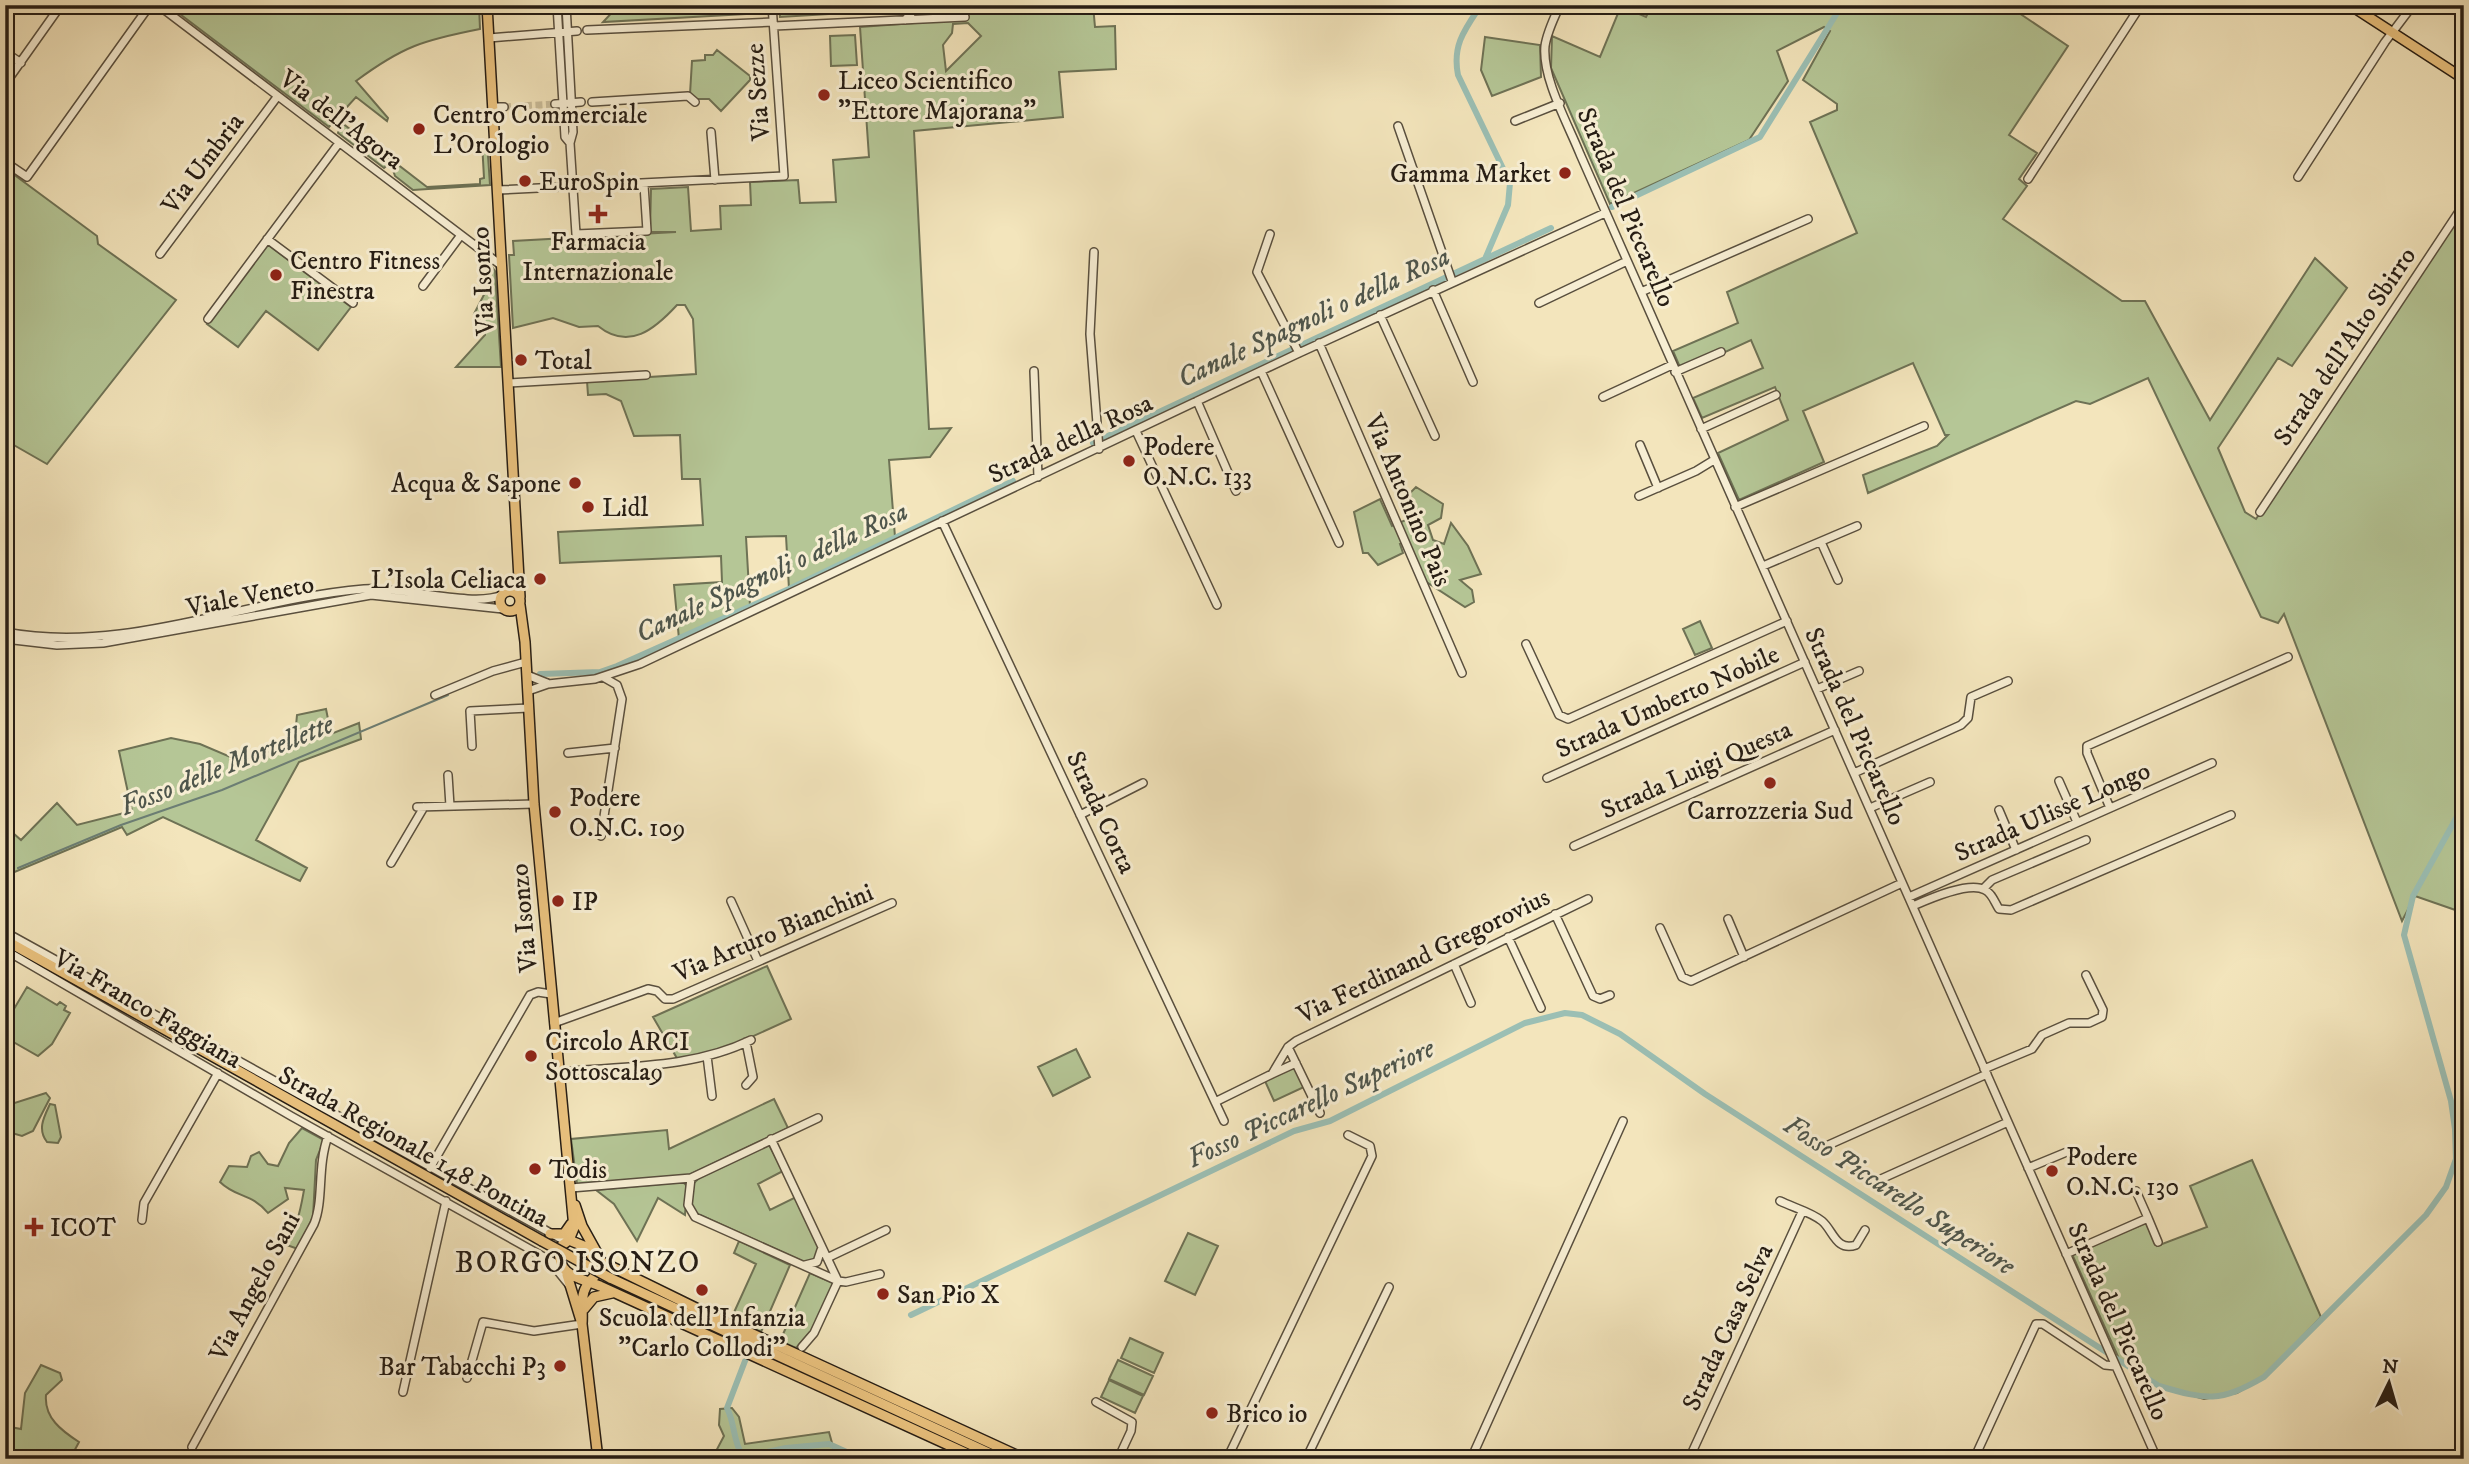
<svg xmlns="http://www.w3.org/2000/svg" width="2469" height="1464" font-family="'IM FELL DW Pica',serif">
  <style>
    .green { fill: #b5c696; stroke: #6e7255; stroke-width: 2; fill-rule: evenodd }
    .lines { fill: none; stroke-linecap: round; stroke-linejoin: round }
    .stream { stroke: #6c7e74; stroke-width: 2 }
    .canal { stroke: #9bbfb4; stroke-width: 6 }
    .minor-tunnel { stroke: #cabd9a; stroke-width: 7; stroke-dasharray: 7 3.5; stroke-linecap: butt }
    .minor-casing { stroke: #594f3e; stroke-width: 10 }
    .major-casing { stroke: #261d14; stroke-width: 12 }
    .minor { stroke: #f7eed3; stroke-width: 7 }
    .major { stroke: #eac27e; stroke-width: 9 }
    .major-bridge-casing { stroke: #261d14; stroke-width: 12; stroke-linecap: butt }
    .major-bridge { stroke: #eac27e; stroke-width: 9 }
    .poi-dot { fill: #8f2418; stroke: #f7eed3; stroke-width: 2.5 }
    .labels { text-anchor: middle; stroke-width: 6; stroke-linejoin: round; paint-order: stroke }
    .poi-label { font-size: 26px; fill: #261d14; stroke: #f7eed3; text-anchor: start }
    .street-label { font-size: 26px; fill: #261d14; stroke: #f7eed3 }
    .water-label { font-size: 28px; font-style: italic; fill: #4f564c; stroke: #f7eed3 }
    .quarter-label { font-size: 30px; letter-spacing: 2px; fill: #261d14; stroke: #f7eed3 }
  </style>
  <rect width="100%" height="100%" fill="#f3e5bc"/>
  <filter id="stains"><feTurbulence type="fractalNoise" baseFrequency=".00286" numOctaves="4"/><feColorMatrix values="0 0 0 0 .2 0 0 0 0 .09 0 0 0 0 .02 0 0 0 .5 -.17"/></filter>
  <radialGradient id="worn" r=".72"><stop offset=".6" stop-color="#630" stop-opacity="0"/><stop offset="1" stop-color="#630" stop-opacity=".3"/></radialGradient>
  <path class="green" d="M168 5H479L480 29C424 40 403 46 356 81L388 118 387 121 356 97 329 127Z
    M619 5H766V13L603 22Z
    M779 5H915L912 9 780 17Z
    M929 5H949L953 9 1093 5 1095 27 1115 26 1116 69 1059 72 1063 117 914 131 929 429 951 428 930 457 889 460 895 537 789 589 786 536 746 537 750 606 679 639 674 585 722 582 721 556 560 563 558 532 703 525 700 479H682L680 435 634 436 621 401 606 394 588 395 587 381 696 374 693 319 685 305H677C655 329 629 351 598 326L579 327 553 318 513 328 509 255H514L513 241 676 232H650L651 189 688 187 691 231 721 229 720 206 751 205 750 182 798 180 800 203 836 202 833 160 869 157 860 27 927 22ZM968 23 981 36 946 71 943 45 952 33 953 24Z
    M1652 5H1817L1832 14 1838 5H2007L2068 46 2009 135 2037 153 2019 179 2027 186 2003 219 2122 301H2145L2210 420 2315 258 2347 288 2292 366 2278 358 2218 448 2245 512 2256 519 2464 209V913L2415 896 2402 921 2284 614 2278 623 2261 617 2148 378 2090 404 2076 401 1868 493 1863 475 1937 446 1948 435H1945L1913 363 1803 411 1824 462 1739 500 1718 453 1788 420 1775 387 1702 418 1693 398 1763 368 1751 340 1682 372 1673 351 1738 323 1727 292 1857 233 1810 122 1837 110V104L1803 80 1830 31 1824 27 1777 51 1788 81 1749 140 1610 204 1551 68 1552 36 1600 57 1621 6 1646 17Z
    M855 35 857 65 831 66 830 36Z
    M1485 37 1540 45 1541 77 1492 96 1481 70Z
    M717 50 750 76V80L721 111 709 99H697L690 94 692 61 705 60V55H713Z
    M342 123 392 161 384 168 338 133Z
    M487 141 490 185 413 190 395 176 393 170 397 164 427 187 480 184V179L484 178 482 142Z
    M5 168 97 236 98 244 176 300 47 464 5 440Z
    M267 244 351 307 318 350 266 311 238 347 207 324Z
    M488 261 495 271 501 367H456L485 335 483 320 474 314 487 289Z
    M1416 487 1443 504 1441 518 1428 525 1433 540 1444 544 1451 523 1468 546 1481 574 1460 580 1472 590 1474 602 1465 607 1425 581 1407 542 1400 544 1403 553 1378 565 1368 553H1363L1354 512 1380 499 1392 526 1413 517 1410 493Z
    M1700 621 1712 648 1695 655 1683 629Z
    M326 709 331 734 359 723 361 739 299 762 256 840 307 868 300 881 163 817 127 835 122 827 5 876V826L21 840 57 803 77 825 132 811 119 751 171 738 200 744 235 759 294 747 297 715Z
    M767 966 791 1019 727 1048 678 1060 653 1017Z
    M27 987 57 1005 60 1002 66 1006 64 1010 70 1013 52 1044 38 1056 8 1039 5 1043 8 1032 5 1024Z
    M1076 1049 1090 1077 1053 1096 1038 1067Z
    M1295 1067 1304 1087 1274 1101 1265 1081Z
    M46 1093 50 1098 33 1131 22 1136 5 1131V1109L8 1105Z
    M774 1099 788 1128 689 1175 577 1184 571 1139 667 1130 669 1149Z
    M50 1104 55 1105 61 1137 58 1143 47 1142C37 1129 44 1117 50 1104Z
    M302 1128 324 1140 316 1160 313 1217 298 1249 281 1243C297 1234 301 1207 304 1190L285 1188 288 1199 268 1213C252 1193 236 1198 220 1182L229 1166 247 1167 251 1156 259 1152 268 1164 278 1166 289 1143Z
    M769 1145 783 1171 758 1184 770 1210 796 1197 819 1247 815 1260 804 1262 696 1213 691 1204 694 1183 699 1178Z
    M2252 1160 2321 1317 2264 1377 2237 1393 2204 1399 2159 1386 2120 1361 2072 1254 2146 1223 2157 1246 2207 1227 2190 1186Z
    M683 1182 687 1186 685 1215 658 1198 637 1241 614 1204 596 1190Z
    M1188 1233 1218 1246 1195 1295 1165 1281Z
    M739 1241 790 1265 761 1332 731 1319 756 1264 734 1253Z
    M810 1273 835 1284 812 1330 796 1348 780 1341Z
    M1130 1338 1163 1353 1154 1373 1121 1358Z
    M1118 1360 1153 1376 1144 1395 1109 1379Z
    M41 1365 60 1373 62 1380 46 1395C44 1418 62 1431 79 1442L70 1459H5V1426L21 1429 25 1393Z
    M1109 1380 1143 1396 1135 1413 1101 1397Z
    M732 1408 739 1417 745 1444 829 1432 834 1450 797 1459H707L714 1455 724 1436 719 1425 720 1409Z"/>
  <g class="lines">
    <path class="stream" d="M18 868 121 825 222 790 448 695"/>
    <path class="canal" d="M1481 5C1465 29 1452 45 1458 75L1510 183 1508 205 1485 259
      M1612 207 1760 137 1842 5
      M1093 443 1551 228
      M540 674 600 672 617 666 789 589 1013 481
      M911 1315 1294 1131 1330 1121 1525 1023 1565 1013 1582 1015 1620 1034 1705 1094 2159 1386C2207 1400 2219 1403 2264 1377L2426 1215 2446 1187 2456 1159 2455 1129 2451 1101 2404 935 2413 896 2464 804
      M5 1450 18 1459
      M742 1455C733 1440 735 1424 727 1408L745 1361
      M734 1459 786 1448 829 1444 862 1459"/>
    <path class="minor-tunnel" d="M504 107 555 104"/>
    <g class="minor-casing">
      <path id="minor" d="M158 5 502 266
        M557 5 565 137 570 143
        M566 5 573 132 570 143 576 234 647 231 644 185
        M1560 5C1554 18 1547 32 1545 46 1542 78 1568 124 1580 154L2157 1459
        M905 20 919 5
        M774 26 965 17
        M587 30 773 22
        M489 38 577 31
        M5 52 21 63
        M5 84 61 5
        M592 102 688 96 695 102
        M555 104 581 102
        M493 107H504
        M1515 121 1560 103
        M1398 126 1452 281
        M711 132 715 180
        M5 162 27 177 150 5
        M2298 177 2385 42 2413 5
        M2028 179 2141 5
        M498 190 784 176 772 5
        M1270 234 1257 272 1299 353
        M267 239 353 303
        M1094 252 1090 334 1099 449
        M160 254 277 97
        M423 286 461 235
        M1433 290 1473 382
        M1641 292 1808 219
        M1539 303 1627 261
        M1380 315 1435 436
        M208 319 339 143
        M1319 343 1462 673
        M1034 371 1038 477
        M1261 371 1339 543
        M1675 372 1721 352
        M509 383 646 375
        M1603 397 1672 365
        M1197 401 1236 491
        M1701 429 1776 395
        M1136 431 1217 605
        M1640 445 1658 488
        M1639 496 1696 471 1714 460
        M1735 507 1924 426
        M2260 512 2464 204
        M942 521 1224 1121
        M1821 542 1838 580
        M1763 566 1857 526
        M5 632C127 655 245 599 364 589 401 586 474 608 502 595
        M5 639 57 645 103 643 371 595 503 609
        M1526 644 1559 715 1568 719 1787 621
        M527 675 547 683
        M1817 689 1859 671
        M528 691 548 684 595 679 640 664 1299 353 1605 213
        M435 695 493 671 526 662
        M472 746 470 711 529 708
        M568 753 615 748
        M1854 773 1961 725 1968 718 1971 697 2008 681
        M448 775 450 806
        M1547 778 1805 662
        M2059 781 2077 822
        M417 807 534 804
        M1870 808 1930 782
        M2110 808 2087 753V746L2288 657
        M1999 810 2016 850
        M1080 815 1143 783
        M601 836 622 699 617 685 603 677
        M1574 846 1835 730
        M391 863 424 807
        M1983 889 1992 880 2086 840
        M1909 897 2212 763
        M731 901 758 961
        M1913 906C1929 899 1969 881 1985 890 1992 893 1995 903 1999 909L2011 910 2231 815
        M1555 914 1593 996 1600 999 1610 995
        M1728 919 1744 957
        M1660 928 1682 977 1691 981 1902 883
        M5 932 565 1241
        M1508 937 1541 1008
        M5 950 291 1116 562 1267
        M1454 964 1471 1003
        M554 1023 648 989 657 991 665 999H673L892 903
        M746 1042 753 1077 746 1085
        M1288 1047 1320 1113
        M707 1056 712 1096
        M1984 1069 2032 1049 2042 1035 2069 1023H2089L2102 1017 2103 1010 2086 975
        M558 1072C622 1066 692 1069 751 1040
        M1272 1074 1296 1063
        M1215 1102 1272 1074 1288 1047 1296 1041 1588 899
        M771 1139 838 1281
        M1824 1147 1987 1074
        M430 1168 530 995 538 992 551 994
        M2028 1168 2074 1149
        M691 1178 688 1205 695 1217 838 1281
        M1872 1183 2008 1122
        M571 1188 691 1178 818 1118
        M2136 1191 2148 1218
        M1780 1201C1792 1207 1811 1212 1822 1221 1833 1230 1836 1252 1856 1245L1865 1230
        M142 1220 144 1203 218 1073
        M2066 1254 2148 1218 2158 1242
        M827 1258 886 1230
        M553 1265 570 1286
        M805 1265 817 1262 821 1250
        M802 1347 814 1333 838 1281 846 1282 880 1274
        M467 1378 483 1322 534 1331 582 1324
        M403 1392 446 1201
        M1096 1402 1132 1422 1131 1431 1118 1459
        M192 1447 314 1224C324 1200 317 1167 328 1136
        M1227 1459 1372 1156 1370 1146 1348 1135
        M1306 1459 1389 1287
        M1471 1459 1623 1121
        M1689 1459 1802 1212
        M1974 1459 2036 1324H2043L2105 1365 2115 1366"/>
    </g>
    <g class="major-casing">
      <path id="major" d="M487 5 520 597
        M2350 5 2464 79
        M500 601a10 10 0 1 1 20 0a10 10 0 1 1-20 0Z
        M520 605 525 642 534 804 574 1228 569 1240
        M5 940 542 1241
        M575 1205 582 1226 597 1253
        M550 1234H564L571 1224
        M596 1259 696 1308 1025 1459
        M567 1275 582 1324 598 1459
        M610 1278 1002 1459
        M584 1309 594 1297 612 1293
        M582 1324C583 1312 580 1297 586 1287 590 1278 597 1278 599 1267L586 1247 569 1240 560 1247C556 1277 579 1277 600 1286L979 1459"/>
    </g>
    <use href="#minor" class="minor"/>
    <use href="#major" class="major"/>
    <g class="major-bridge-casing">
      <path id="major-bridge" d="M542 1241 610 1278"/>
    </g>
    <use href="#major-bridge" class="major-bridge"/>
  </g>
  <g class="poi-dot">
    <circle cx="824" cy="95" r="7"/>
    <circle cx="419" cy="129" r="7"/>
    <circle cx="1565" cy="173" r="7"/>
    <circle cx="525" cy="181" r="7"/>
    <path d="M594.5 203.5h7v7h7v7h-7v7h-7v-7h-7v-7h7z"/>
    <circle cx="276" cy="275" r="7"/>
    <circle cx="521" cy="360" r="7"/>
    <circle cx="1129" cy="461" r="7"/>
    <circle cx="575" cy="483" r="7"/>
    <circle cx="588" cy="507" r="7"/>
    <circle cx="540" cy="579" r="7"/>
    <circle cx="1770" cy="783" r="7"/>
    <circle cx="555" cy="812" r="7"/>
    <circle cx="558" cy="901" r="7"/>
    <circle cx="531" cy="1056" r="7"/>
    <circle cx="535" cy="1169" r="7"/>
    <circle cx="2052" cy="1171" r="7"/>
    <path d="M30.5 1216.5h7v7h7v7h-7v7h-7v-7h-7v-7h7z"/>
    <circle cx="702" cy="1290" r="7"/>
    <circle cx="883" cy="1294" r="7"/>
    <circle cx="560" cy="1366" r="7"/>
    <circle cx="1212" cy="1413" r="7"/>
  </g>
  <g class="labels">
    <g class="poi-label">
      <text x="838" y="89">Liceo Scientifico<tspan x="838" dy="30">"Ettore Majorana"</tspan></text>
      <text x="433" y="123">Centro Commerciale<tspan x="433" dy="30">L'Orologio</tspan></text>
      <text x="1551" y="182" text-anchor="end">Gamma Market</text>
      <text x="539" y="190">EuroSpin</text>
      <text x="598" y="250" text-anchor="middle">Farmacia<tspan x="598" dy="30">Internazionale</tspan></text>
      <text x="290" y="269">Centro Fitness<tspan x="290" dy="30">Finestra</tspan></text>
      <text x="535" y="369">Total</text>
      <text x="1143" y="455">Podere<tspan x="1143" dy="30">O.N.C. 133</tspan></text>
      <text x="561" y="492" text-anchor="end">Acqua &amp; Sapone</text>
      <text x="602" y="516">Lidl</text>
      <text x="526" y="588" text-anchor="end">L'Isola Celiaca</text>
      <text x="569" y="806">Podere<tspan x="569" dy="30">O.N.C. 109</tspan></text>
      <text x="1770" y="819" text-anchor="middle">Carrozzeria Sud</text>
      <text x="572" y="910">IP</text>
      <text x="545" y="1050">Circolo ARCI<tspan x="545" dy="30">Sottoscala9</tspan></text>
      <text x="2066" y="1165">Podere<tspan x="2066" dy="30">O.N.C. 130</tspan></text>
      <text x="549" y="1178">Todis</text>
      <text x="50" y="1236">ICOT</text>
      <text x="897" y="1303">San Pio X</text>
      <text x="702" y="1326" text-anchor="middle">Scuola dell'Infanzia<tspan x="702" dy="30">"Carlo Collodi"</tspan></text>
      <text x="546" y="1375" text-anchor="end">Bar Tabacchi P3</text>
      <text x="1226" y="1422">Brico io</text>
    </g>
    <g class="street-label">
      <text transform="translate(757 92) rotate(-94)" y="9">Via Sezze</text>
      <text transform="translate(342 119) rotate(37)" y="9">Via dell'Agora</text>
      <text transform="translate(202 163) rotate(-53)" y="9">Via Umbria</text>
      <text transform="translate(1627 207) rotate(67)" y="9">Strada del Piccarello</text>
      <text transform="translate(482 281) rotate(-93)" y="9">Via Isonzo</text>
      <text transform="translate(2344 346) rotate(-56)" y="9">Strada dell'Alto Sbirro</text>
      <text transform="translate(1070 438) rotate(-25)" y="9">Strada della Rosa</text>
      <text transform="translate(1409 500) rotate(67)" y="9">Via Antonino Pais</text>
      <text transform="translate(250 595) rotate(-11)" y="9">Viale Veneto</text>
      <text transform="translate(1667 701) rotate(-24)" y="9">Strada Umberto Nobile</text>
      <text transform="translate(1856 726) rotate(66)" y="9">Strada del Piccarello</text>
      <text transform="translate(1696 769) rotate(-24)" y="9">Strada Luigi Questa</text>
      <text transform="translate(2052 811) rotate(-24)" y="9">Strada Ulisse Longo</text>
      <text transform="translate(1102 812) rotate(65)" y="9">Strada Corta</text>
      <text transform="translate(523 918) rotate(-95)" y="9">Via Isonzo</text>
      <text transform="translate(773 932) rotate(-23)" y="9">Via Arturo Bianchini</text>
      <text transform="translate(1423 955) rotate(-26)" y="9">Via Ferdinand Gregorovius</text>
      <text transform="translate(148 1008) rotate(30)" y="9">Via Franco Faggiana</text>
      <text transform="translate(414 1146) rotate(29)" y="9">Strada Regionale 148 Pontina</text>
      <text transform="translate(254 1286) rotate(-62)" y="9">Via Angelo Sani</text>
      <text transform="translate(2119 1321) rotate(66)" y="9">Strada del Piccarello</text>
      <text transform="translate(1727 1327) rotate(-65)" y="9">Strada Casa Selva</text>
    </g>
    <g class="water-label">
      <text transform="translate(1313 316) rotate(-25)" y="10">Canale Spagnoli o della Rosa</text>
      <text transform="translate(771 571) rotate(-25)" y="10">Canale Spagnoli o della Rosa</text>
      <text transform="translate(226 764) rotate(-22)" y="10">Fosso delle Mortellette</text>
      <text transform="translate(1310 1102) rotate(-25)" y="10">Fosso Piccarello Superiore</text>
      <text transform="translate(1900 1194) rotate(33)" y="10">Fosso Piccarello Superiore</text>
    </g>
    <g class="quarter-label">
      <text x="578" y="1272">BORGO ISONZO</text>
    </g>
  </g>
  <rect width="2469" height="1464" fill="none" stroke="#f3e5bc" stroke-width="28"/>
  <rect x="7" y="7" width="2455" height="1450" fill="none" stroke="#261d14" stroke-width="3.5"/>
  <rect x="14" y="14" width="2441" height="1436" fill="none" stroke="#261d14" stroke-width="2"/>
  <g transform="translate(2389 1383) rotate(5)" stroke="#f7eed3" stroke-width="5" paint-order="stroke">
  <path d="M0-5L12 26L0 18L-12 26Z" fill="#261d14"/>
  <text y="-10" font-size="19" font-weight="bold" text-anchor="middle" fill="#261d14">N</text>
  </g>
  <rect width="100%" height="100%" filter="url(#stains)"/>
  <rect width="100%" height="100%" fill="url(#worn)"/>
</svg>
